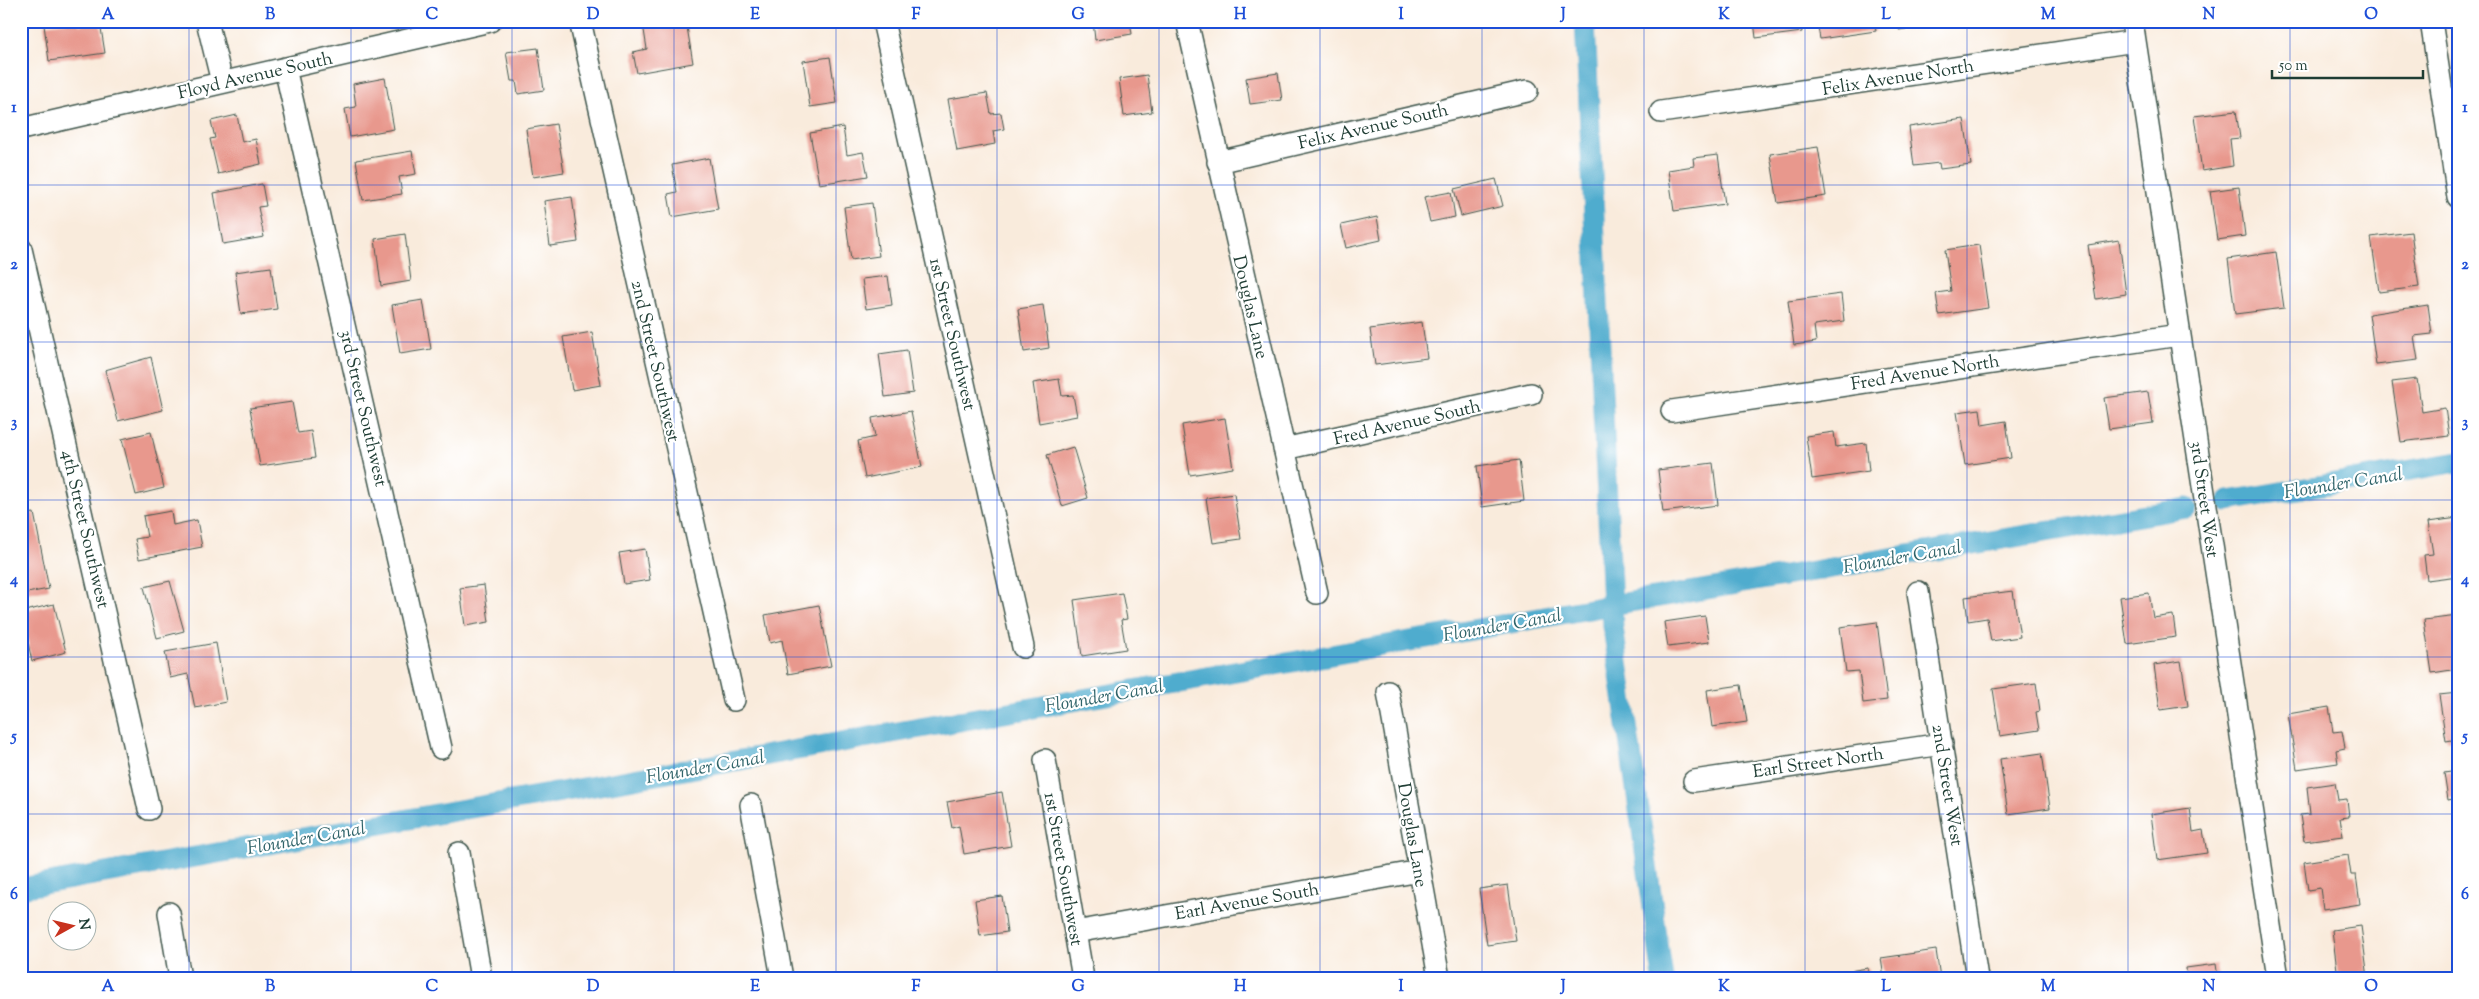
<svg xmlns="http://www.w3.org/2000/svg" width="2479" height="999" font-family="'Sorts Mill Goudy',serif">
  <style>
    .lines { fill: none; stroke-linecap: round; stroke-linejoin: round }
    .canal { stroke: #50acce; stroke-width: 21 }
    .building { fill: #e8988d }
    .minor-casing { stroke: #40574d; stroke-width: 24 }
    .minor { stroke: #fff; stroke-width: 21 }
    .grid { fill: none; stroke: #1d4ed8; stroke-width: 1; stroke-opacity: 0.55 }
    .labels { text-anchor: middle; stroke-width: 4.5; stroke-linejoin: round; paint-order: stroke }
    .street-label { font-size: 18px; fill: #1f3d34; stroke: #fff }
    .water-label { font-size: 19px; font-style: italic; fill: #30646a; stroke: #fff }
    .neatline { fill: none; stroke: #1d4ed8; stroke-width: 2 }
    .grid-label { font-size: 16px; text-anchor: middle; font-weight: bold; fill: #1d4ed8 }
  </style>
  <rect width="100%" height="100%" fill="#fff"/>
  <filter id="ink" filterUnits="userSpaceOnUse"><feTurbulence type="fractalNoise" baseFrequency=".02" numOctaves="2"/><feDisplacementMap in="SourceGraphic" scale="10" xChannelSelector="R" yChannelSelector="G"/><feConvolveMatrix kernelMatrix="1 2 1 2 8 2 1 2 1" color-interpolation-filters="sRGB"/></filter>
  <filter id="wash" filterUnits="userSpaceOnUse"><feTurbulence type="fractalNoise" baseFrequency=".0096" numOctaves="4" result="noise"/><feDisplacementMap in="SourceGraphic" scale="20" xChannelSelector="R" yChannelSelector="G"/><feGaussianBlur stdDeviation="1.12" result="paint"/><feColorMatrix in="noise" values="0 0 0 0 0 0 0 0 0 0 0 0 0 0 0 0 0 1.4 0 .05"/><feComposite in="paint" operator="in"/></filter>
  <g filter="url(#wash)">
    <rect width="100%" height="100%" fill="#f9ebdc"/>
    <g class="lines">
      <path class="canal" d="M1585 21 1613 627 1663 978
        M2228 501 2458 462
        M21 888 1612 605 2187 508"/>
    </g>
    <g id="blocks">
      <path class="building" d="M74 21H79V25L100 22 105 53 49 61 44 25Z
        M660 21H686L693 63 637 73 633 52 647 49 643 24Z
        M1093 21H1130L1132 34 1095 40Z
        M1754 21H1801L1802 32 1756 38Z
        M1817 21H1874L1876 31 1820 39Z
        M1898 21H1920L1921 27 1899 30Z
        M538 48 544 90 518 94 516 81H511L506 52Z
        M830 57 837 103 810 107 803 61Z
        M1278 73 1282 100 1250 104 1246 78Z
        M1147 75 1152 112 1124 116 1119 79Z
        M385 78 394 129 350 137 345 109 356 107 353 84Z
        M987 93 991 114 1001 113 1004 129 993 131 995 144 957 151 948 99Z
        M2236 111 2240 138 2230 139 2233 166 2202 171 2194 116Z
        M237 115 242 142 256 139 261 164 218 174 210 139 215 138 211 121Z
        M1964 119 1971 165 1940 169 1939 163 1914 166 1909 127Z
        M556 124 564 172 533 177 526 129Z
        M843 127 847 155 863 152 868 176 819 184 810 133Z
        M1818 147 1826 196 1778 203 1770 154Z
        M412 151 416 174 399 177 402 194 363 200 356 160Z
        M1718 155 1725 204 1674 211 1668 170 1694 166 1693 158Z
        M709 158 718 209 672 217 668 194 677 192 672 165Z
        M1496 179 1503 206 1461 216 1454 189Z
        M262 184 266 206 258 207 264 237 223 244 214 193Z
        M2239 187 2245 236 2217 240 2210 191Z
        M1451 192 1455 217 1430 222 1424 197Z
        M572 197 578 242 550 246 544 201Z
        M872 203 879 256 851 260 844 207Z
        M1377 217 1381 240 1346 248 1341 225Z
        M2411 232 2419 287 2379 292 2371 237Z
        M405 234 411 281 381 286 375 239Z
        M2119 240 2126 294 2096 299 2088 245Z
        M1979 245 1988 308 1939 315 1936 293 1951 291 1945 250Z
        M2276 252 2284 308 2235 314 2228 259Z
        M271 267 277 309 241 314 235 272Z
        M888 276 892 305 866 309 862 279Z
        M1841 294 1844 321 1814 325 1816 342 1794 345 1788 301Z
        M423 300 431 349 400 354 392 305Z
        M1043 305 1049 348 1024 352 1018 309Z
        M2428 305 2432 334 2414 336 2418 360 2376 365 2369 314Z
        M1422 322 1427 358 1375 365 1370 329Z
        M592 332 601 385 572 390 563 337Z
        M907 350 913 393 885 397 879 354Z
        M151 357 163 410 118 421 105 370Z
        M1059 379 1062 396 1073 395 1077 416 1039 423 1033 383Z
        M2417 379 2422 412 2445 408 2449 436 2401 442 2392 382Z
        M2148 392 2153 423 2109 429 2104 398Z
        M292 402 298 433 311 431 315 458 260 466 250 408Z
        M1980 409 1982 425 2006 421 2011 458 1965 465 1957 412Z
        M911 411 922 467 865 478 858 441 875 437 872 418Z
        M1225 418 1233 468 1190 475 1182 425Z
        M151 432 164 488 136 495 122 439Z
        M1834 432 1836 447 1866 443 1869 471 1812 479 1806 436Z
        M1073 447 1088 498 1062 506 1047 455Z
        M1519 460 1524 501 1482 507 1477 466Z
        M1713 463 1718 505 1663 512 1658 470Z
        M1234 494 1241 539 1213 543 1206 498Z
        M171 511 173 525 197 520 202 547 139 559 135 539 147 537 143 516Z
        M34 513 49 589 21 594V515Z
        M2458 518V576L2427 580 2424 555 2433 554 2428 522Z
        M645 549 650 580 624 584 619 553Z
        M170 581 184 631 157 638 144 587Z
        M484 585 489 622 465 626 460 588Z
        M2013 591 2020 637 1991 641 1987 618 1968 621 1965 597Z
        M1122 593 1127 619 1121 620 1126 649 1082 656 1074 600Z
        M2149 593 2153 618 2173 615 2176 637 2127 644 2120 597Z
        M54 604 66 652 32 661 21 612Z
        M819 605 831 666 788 674 782 640 770 643 765 615Z
        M1705 616 1709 642 1668 647 1664 622Z
        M2458 616V669L2432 673 2424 620Z
        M1877 622 1887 700 1863 703 1859 671 1846 672 1840 627Z
        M216 643 226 702 195 708 188 674 170 678 165 652Z
        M2181 661 2188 706 2160 710 2154 665Z
        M2036 683 2040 711 2036 712 2039 730 2000 736 1993 689Z
        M1741 685 1747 722 1712 727 1707 690Z
        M2458 693V739L2446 741 2439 695Z
        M2329 707 2333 732 2342 731 2345 748 2336 750 2338 763 2297 769 2288 714Z
        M2042 753 2050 808 2008 814 2000 759Z
        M2458 771V798L2448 800 2444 773Z
        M2335 783 2338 800 2347 799 2349 817 2340 818 2343 836 2304 841 2300 815 2310 814 2307 787Z
        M1002 792 1011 846 964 854 959 826 952 828 947 802Z
        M2190 808 2193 832 2203 830 2207 853 2157 860 2151 814Z
        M2348 855 2351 875H2356L2360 904 2323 910 2320 888 2308 890 2304 862Z
        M1508 885 1516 941 1487 945 1479 889Z
        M1002 896 1007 932 980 936 975 900Z
        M2361 926 2368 978H2338L2332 930Z
        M1936 950 1940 978H1884L1881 958Z
        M2216 964 2218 978H2187L2186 968Z
        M1868 968 1869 978H1810V977Z"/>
    </g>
  </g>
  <g filter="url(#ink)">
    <use href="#blocks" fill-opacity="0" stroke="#40574d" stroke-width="1"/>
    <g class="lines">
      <g class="minor-casing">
        <path id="minor" d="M207 21 222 82
          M580 21 734 700
          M883 21 1023 647
          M1187 21 1317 593
          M2132 21 2278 978
          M2431 21 2458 197
          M285 68 441 748
          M1661 112 2135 41
          M21 129 490 21
          M1218 162 1527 91
          M21 249 149 809
          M1672 411 2179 335
          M1284 449 1531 394
          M1918 592 1977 978
          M1388 692 1439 978
          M1045 760 1083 978
          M1694 781 1942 744
          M751 805 782 978
          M459 853 481 978
          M169 913 180 978
          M1075 932 1420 871"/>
      </g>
      <use href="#minor" class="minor"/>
    </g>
  </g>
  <path class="grid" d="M189 21V978M351 21V978M512 21V978M674 21V978M836 21V978M997 21V978M1159 21V978M1320 21V978M1482 21V978M1644 21V978M1805 21V978M1967 21V978M2128 21V978M2290 21V978M21 185H2458M21 342H2458M21 500H2458M21 657H2458M21 814H2458"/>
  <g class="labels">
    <g class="street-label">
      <text transform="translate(255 75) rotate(-13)" y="6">Floyd Avenue South</text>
      <text transform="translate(1898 77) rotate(-9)" y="6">Felix Avenue North</text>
      <text transform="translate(1373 126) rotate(-13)" y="6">Felix Avenue South</text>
      <text transform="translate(1251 307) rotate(77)" y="6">Douglas Lane</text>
      <text transform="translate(953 334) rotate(77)" y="6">1st Street Southwest</text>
      <text transform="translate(656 361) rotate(77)" y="6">2nd Street Southwest</text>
      <text transform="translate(1925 372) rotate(-9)" y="6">Fred Avenue North</text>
      <text transform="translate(364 408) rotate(77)" y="6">3rd Street Southwest</text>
      <text transform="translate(1407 422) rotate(-13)" y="6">Fred Avenue South</text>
      <text transform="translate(2205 499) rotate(82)" y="6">3rd Street West</text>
      <text transform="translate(86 529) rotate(77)" y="6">4th Street Southwest</text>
      <text transform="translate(1818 762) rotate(-8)" y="6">Earl Street North</text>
      <text transform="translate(1948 785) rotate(81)" y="6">2nd Street West</text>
      <text transform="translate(1413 835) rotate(80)" y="6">Douglas Lane</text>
      <text transform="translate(1064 869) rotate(80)" y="6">1st Street Southwest</text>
      <text transform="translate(1247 901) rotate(-10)" y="6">Earl Avenue South</text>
    </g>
    <g class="water-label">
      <text transform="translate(2343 482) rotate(-9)" y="7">Flounder Canal</text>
      <text transform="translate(1902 556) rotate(-10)" y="7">Flounder Canal</text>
      <text transform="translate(1502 624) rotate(-10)" y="7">Flounder Canal</text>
      <text transform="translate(1104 695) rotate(-10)" y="7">Flounder Canal</text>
      <text transform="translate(705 766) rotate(-10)" y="7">Flounder Canal</text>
      <text transform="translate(306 837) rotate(-10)" y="7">Flounder Canal</text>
    </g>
  </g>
  <rect width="2479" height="999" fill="none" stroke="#fff" stroke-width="55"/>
  <g transform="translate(72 926) rotate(82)"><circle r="24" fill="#ffffff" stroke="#a5b1ae"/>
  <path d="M0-4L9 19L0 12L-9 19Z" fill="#c8321e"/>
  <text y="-8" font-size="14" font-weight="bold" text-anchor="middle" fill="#1f3d34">N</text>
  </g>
  <path d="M2272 70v8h151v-8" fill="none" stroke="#1f3d34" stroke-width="2.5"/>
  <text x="2279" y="70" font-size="15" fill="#1f3d34" stroke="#ffffff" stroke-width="4" paint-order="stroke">50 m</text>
  <rect x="28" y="28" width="2424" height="944" class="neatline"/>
  <g class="grid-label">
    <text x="108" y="19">A</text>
    <text x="270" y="19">B</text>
    <text x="432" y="19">C</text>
    <text x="593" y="19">D</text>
    <text x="755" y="19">E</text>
    <text x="916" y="19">F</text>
    <text x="1078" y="19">G</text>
    <text x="1240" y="19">H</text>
    <text x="1401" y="19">I</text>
    <text x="1563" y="19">J</text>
    <text x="1724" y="19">K</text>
    <text x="1886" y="19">L</text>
    <text x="2048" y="19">M</text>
    <text x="2209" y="19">N</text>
    <text x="2371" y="19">O</text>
    <text x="14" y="112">1</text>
    <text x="2465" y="112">1</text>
    <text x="14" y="269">2</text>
    <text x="2465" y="269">2</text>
    <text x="14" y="427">3</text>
    <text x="2465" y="427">3</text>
    <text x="14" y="584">4</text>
    <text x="2465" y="584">4</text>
    <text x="14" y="741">5</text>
    <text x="2465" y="741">5</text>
    <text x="14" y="899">6</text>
    <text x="2465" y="899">6</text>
    <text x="108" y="991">A</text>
    <text x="270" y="991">B</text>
    <text x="432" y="991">C</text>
    <text x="593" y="991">D</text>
    <text x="755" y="991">E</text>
    <text x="916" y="991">F</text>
    <text x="1078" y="991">G</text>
    <text x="1240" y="991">H</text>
    <text x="1401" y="991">I</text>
    <text x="1563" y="991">J</text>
    <text x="1724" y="991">K</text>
    <text x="1886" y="991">L</text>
    <text x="2048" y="991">M</text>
    <text x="2209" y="991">N</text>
    <text x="2371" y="991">O</text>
  </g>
</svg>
